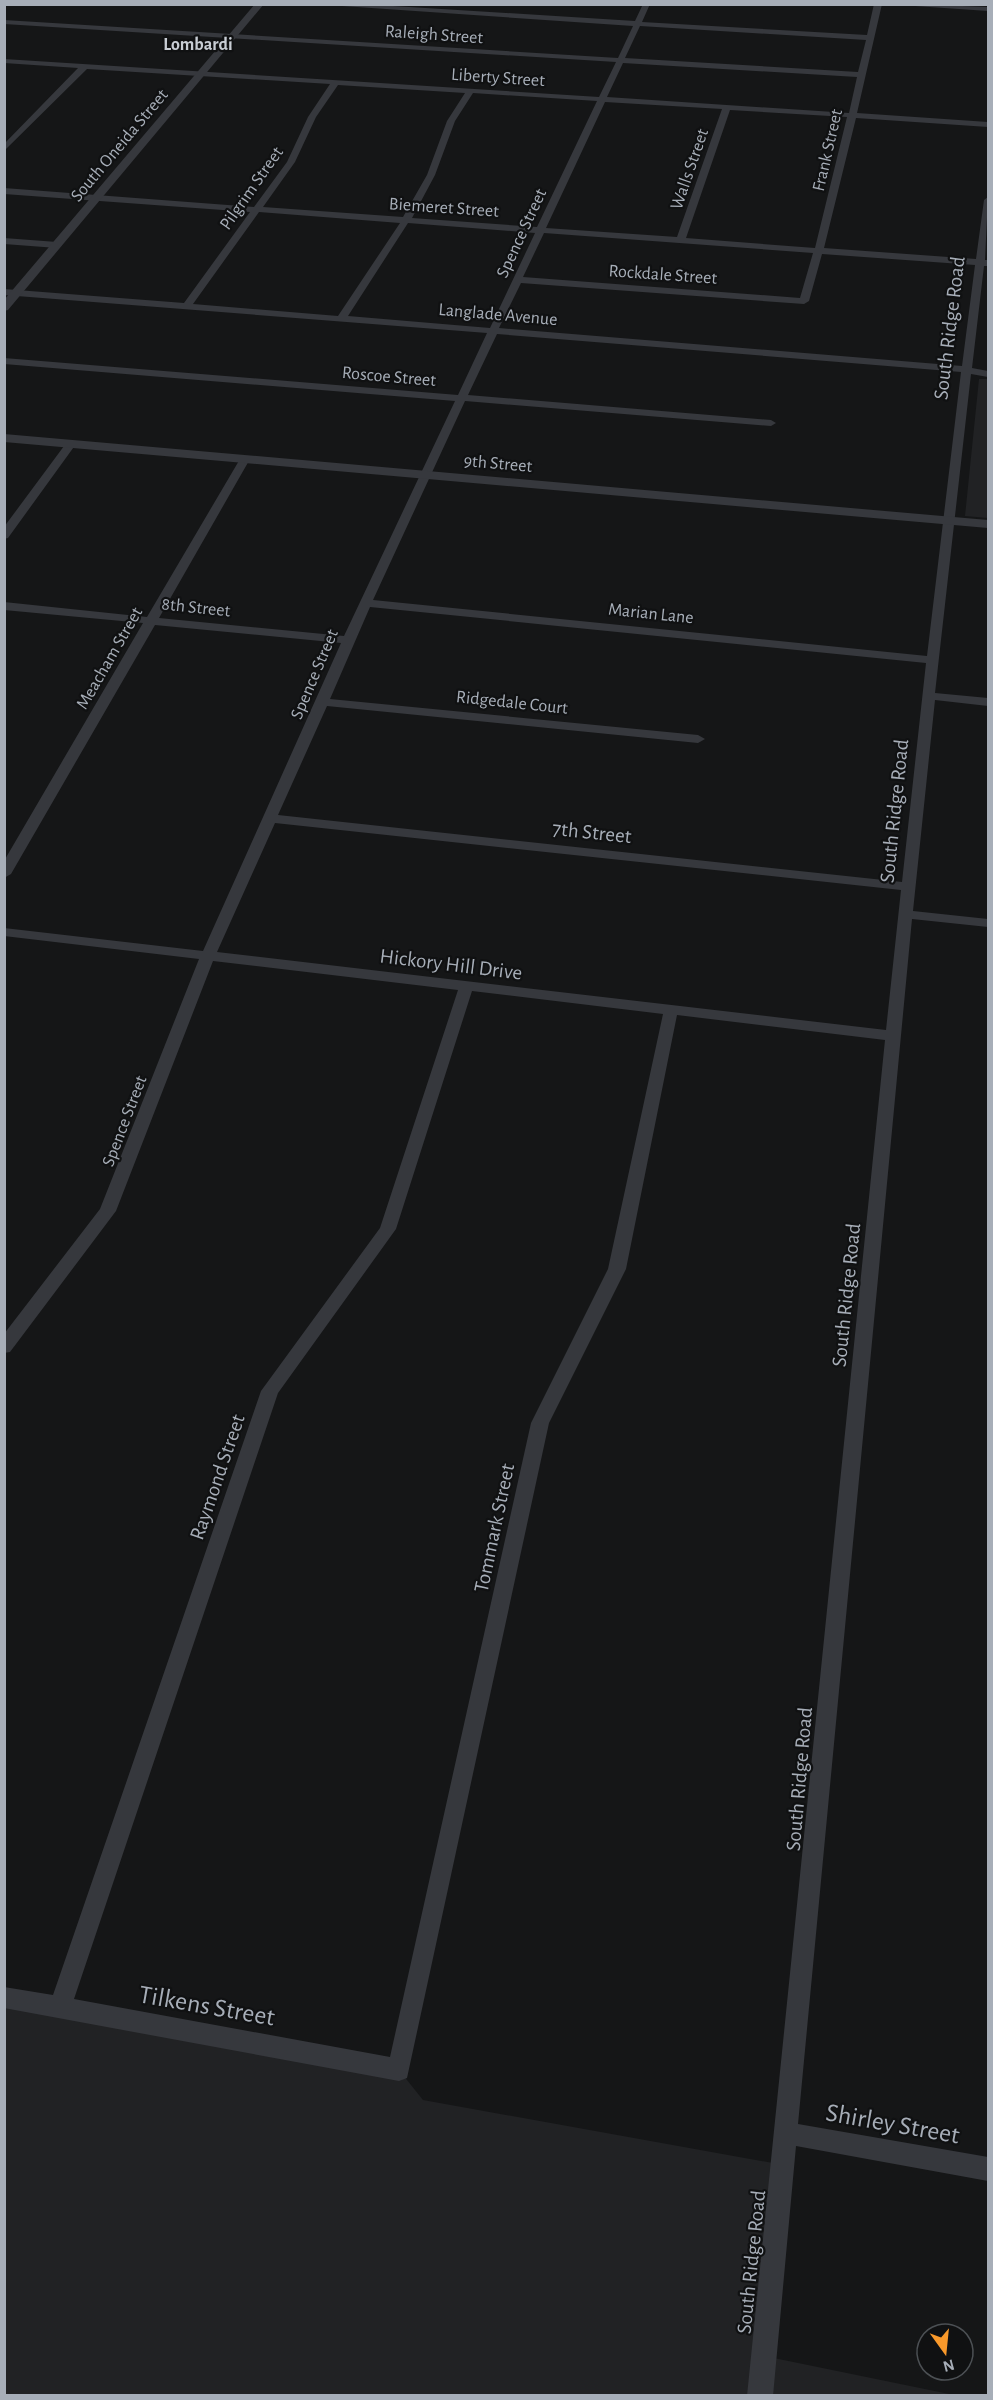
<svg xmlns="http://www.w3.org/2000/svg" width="993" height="2400" font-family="'Alegreya Sans',sans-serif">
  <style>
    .built { fill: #212224 }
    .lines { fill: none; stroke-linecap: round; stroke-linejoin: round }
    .minor { fill: #36383d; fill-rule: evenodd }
    .tertiary { fill: #36383d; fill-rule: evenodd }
    .labels { text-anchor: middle; stroke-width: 4.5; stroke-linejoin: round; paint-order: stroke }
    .far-street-label { font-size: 18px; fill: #a7aeb8; stroke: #101112 }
    .far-neighbourhood-label { font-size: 18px; font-weight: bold; fill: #c8cdd4; stroke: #101112 }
    .street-label { font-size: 21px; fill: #a7aeb8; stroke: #101112 }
    .near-street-label { font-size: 26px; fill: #a7aeb8; stroke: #101112 }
  </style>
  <rect width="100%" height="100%" fill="#151617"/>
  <path class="built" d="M979 379H988V518L965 516Z
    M4 1997 399 2070 423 2100 784 2165 764 2356 954 2395H5Z"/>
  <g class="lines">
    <path class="minor" d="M313 4H361L635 21 643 4H650L642 22 867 35 874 4H882L857 113 988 122V127L856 118 824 248 976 259 984 200 988 197 985 260H988V266H984L972 368 988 371V377L971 374 935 693 988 698V706L935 700 913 911 988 919V927L912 919 798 2124 988 2157V2181L796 2146 773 2396H747L885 1040 677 1015 626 1269 549 1423 407 2078 399 2081 4 2008V1987L53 1995 261 1391 380 1228 458 990 213 961 116 1211 10 1352 4 1353V1334L100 1209 199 959 4 936V928L203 951 341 643 155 625 11 874 4 878V861L143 623 4 610V602L147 617 240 459 245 456 250 459 159 618 344 636 455 401 4 364V358L458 395 487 333 4 295V289L184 303 250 212 4 194V188L254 207 287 162 308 117 330 84 87 69 4 151V144L78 68 4 63V59L599 97 616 62 4 24V20L618 58 633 26ZM640 26 866 40 858 72 625 58ZM623 63 857 77 849 113 607 97ZM338 85 465 93 447 121 427 175 403 217 263 207 295 162 316 117ZM473 93 597 101 537 227 412 218 435 175 455 121ZM605 102 722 109 677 237 546 228ZM730 110 847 117 815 248 686 238ZM259 212 400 223 338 316 193 304ZM408 223 535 233 490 328 348 316ZM544 233 813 253 800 298 523 277ZM822 254 975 265 962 366 499 328 521 283 804 304 809 301ZM497 334 961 372 927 656 373 600 465 401 771 426 776 423 771 420 468 395ZM370 607 926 663 902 882 278 815 327 706 698 743 705 739 698 735 330 699ZM275 823 901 890 886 1030 217 952ZM472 991 663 1014 608 1269 531 1423 390 2057 74 1999 278 1393 396 1229Z
      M912 4 988 7V11L915 6Z
      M4 238 57 242 62 245 57 248 4 244Z
      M67 442 76 444 8 538 4 539V527Z"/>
    <path class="tertiary" d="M255 4H264L8 310 4 311V300Z
      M4 434 988 520V528L4 442Z"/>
  </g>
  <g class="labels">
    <g class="far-street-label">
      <text transform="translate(434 34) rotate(4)" y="6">Raleigh Street</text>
      <text transform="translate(498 77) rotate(4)" y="6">Liberty Street</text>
      <text transform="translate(119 145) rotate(-50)" y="6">South Oneida Street</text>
      <text transform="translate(827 150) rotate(-77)" y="6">Frank Street</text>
      <text transform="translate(689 169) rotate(-71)" y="6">Walls Street</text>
      <text transform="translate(251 188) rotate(-55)" y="6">Pilgrim Street</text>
      <text transform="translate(444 207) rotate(4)" y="6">Biemeret Street</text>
      <text transform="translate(521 233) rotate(-65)" y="6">Spence Street</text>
      <text transform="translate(663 274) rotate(4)" y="6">Rockdale Street</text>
      <text transform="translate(498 314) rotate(5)" y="6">Langlade Avenue</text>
      <text transform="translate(389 376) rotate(5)" y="6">Roscoe Street</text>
      <text transform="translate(498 463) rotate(5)" y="6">9th Street</text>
      <text transform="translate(196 607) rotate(6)" y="6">8th Street</text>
      <text transform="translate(651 613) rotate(6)" y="6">Marian Lane</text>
      <text transform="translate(109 658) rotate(-60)" y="6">Meacham Street</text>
      <text transform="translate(314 674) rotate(-67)" y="6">Spence Street</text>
      <text transform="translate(512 702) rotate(6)" y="6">Ridgedale Court</text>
      <text transform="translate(124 1121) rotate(-69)" y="6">Spence Street</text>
    </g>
    <g class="far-neighbourhood-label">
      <text x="198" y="50">Lombardi</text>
    </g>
    <g class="street-label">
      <text transform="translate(949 328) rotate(-83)" y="7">South Ridge Road</text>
      <text transform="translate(894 811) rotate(-84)" y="7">South Ridge Road</text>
      <text transform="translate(592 832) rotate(6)" y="7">7th Street</text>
      <text transform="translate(451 964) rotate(7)" y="7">Hickory Hill Drive</text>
      <text transform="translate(846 1295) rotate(-84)" y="7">South Ridge Road</text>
      <text transform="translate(217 1477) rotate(-71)" y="7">Raymond Street</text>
      <text transform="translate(494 1528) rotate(-78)" y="7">Tommark Street</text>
      <text transform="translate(799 1779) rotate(-85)" y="7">South Ridge Road</text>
      <text transform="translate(751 2262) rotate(-84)" y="7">South Ridge Road</text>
    </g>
    <g class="near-street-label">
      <text transform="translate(207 2005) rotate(10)" y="9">Tilkens Street</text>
      <text transform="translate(893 2123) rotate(10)" y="9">Shirley Street</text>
    </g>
  </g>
  <rect width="993" height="2400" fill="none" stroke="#a7aeb8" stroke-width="12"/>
  <g transform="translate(945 2352) rotate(165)"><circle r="28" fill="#101112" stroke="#4c5054" stroke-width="1.5"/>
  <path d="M0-4.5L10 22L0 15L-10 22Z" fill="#f9992b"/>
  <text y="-9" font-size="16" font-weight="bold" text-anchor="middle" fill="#a7aeb8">N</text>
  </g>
</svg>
